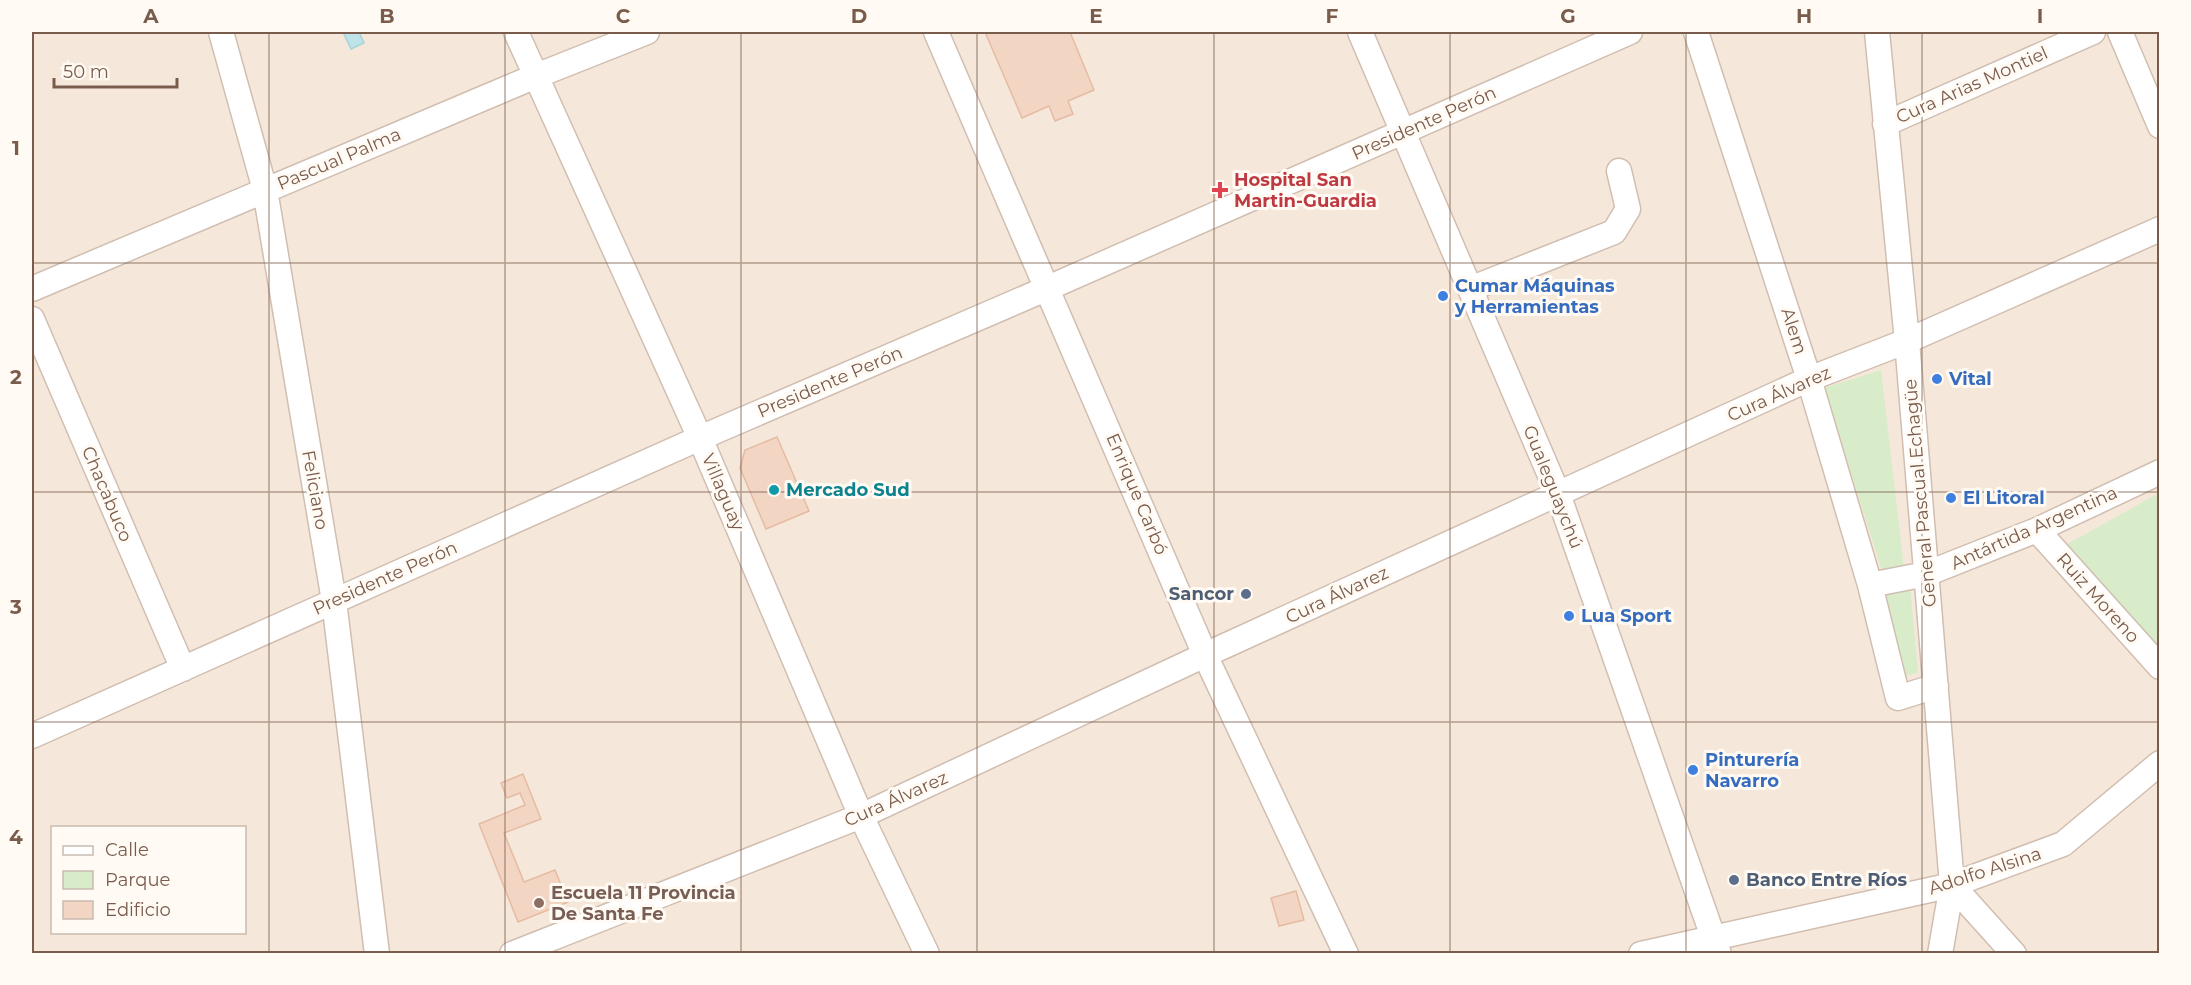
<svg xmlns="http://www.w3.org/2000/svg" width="2191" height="985" font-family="Montserrat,sans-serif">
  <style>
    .residential { fill: #f5e8da; fill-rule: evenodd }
    .green { fill: #d8ecc9 }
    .water { fill: #bfe3e8; stroke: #a5d3da; stroke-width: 1.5 }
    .building { fill: #f3d5c3; stroke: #e6bba3; stroke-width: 1.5 }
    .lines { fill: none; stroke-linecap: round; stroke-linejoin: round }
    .minor-casing { stroke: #d1beb0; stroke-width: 27 }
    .minor { stroke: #fff; stroke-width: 24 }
    .grid { fill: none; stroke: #7a5c4d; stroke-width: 1.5; stroke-opacity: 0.55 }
    .health-dot { fill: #e0444e; stroke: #fffaf3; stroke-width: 2 }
    .shop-dot { fill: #3f7fe0; stroke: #fffaf3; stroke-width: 2 }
    .culture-dot { fill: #0f9aa8; stroke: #fffaf3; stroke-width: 2 }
    .service-dot { fill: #5c6f8a; stroke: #fffaf3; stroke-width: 2 }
    .education-dot { fill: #8d6e63; stroke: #fffaf3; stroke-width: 2 }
    .labels { text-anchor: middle; stroke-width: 6; stroke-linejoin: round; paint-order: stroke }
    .street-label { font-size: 18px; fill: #7a5c4d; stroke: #fffaf3 }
    .health-label { font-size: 18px; font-weight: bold; fill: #be3a42; stroke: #fffaf3; text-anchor: start }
    .shop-label { font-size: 18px; font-weight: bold; fill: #366cbe; stroke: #fffaf3; text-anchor: start }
    .culture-label { font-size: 18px; font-weight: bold; fill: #0d838f; stroke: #fffaf3; text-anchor: start }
    .service-label { font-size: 18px; font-weight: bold; fill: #4e5e75; stroke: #fffaf3; text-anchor: end }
    .education-label { font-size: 18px; font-weight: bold; fill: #785e54; stroke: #fffaf3; text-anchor: start }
    .neatline { fill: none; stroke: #7a5c4d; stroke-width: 2 }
    .grid-label { font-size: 20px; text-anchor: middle; font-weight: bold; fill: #7a5c4d }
  </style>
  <rect width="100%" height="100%" fill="#fdf6ec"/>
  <path class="residential" d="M32 32H2159V953H32ZM52 828H244V932H52Z"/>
  <path class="green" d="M1881 370 1904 568 1882 571 1824 388Z
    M2159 493V652L2064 546Z
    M1910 584 1918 673 1896 678 1875 599Z"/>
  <path class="water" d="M343 32H359L364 43 351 49Z"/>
  <path class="building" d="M985 32H1070L1094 90 1068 101 1073 114 1055 121 1049 106 1022 118Z
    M777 437 809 511 766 529 740 468 745 450Z
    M523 774 541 819 504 833 524 882 555 870 568 902 518 922 479 824 525 805 520 793 507 798 501 783Z
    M1296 891 1304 920 1279 926 1271 898Z"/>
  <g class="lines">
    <g class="minor-casing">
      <path id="minor" d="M221 32 265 190 334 601 377 954
        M516 32 700 438 861 816 927 954
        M936 32 1205 655 1346 954
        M1360 32 1558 494 1719 954
        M1696 32 1809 379 1870 585 1898 698 1936 686
        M1877 32 1907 341 1952 885 1940 954
        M2120 32 2160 126
        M1885 124 2093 32
        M32 289 536 76 647 32
        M1470 289 1614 232 1628 209 1619 171
        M32 319 183 669
        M2037 530 2160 667
        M1870 585 1926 574 2037 530 2160 472
        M32 736 700 438 1048 288 1630 32
        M1952 885 2014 954
        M512 954 861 816 1205 655 1809 379 1907 341 2160 229
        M1641 954 1952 885 2063 844 2160 763"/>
    </g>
    <use href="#minor" class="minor"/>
  </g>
  <path class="grid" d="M269 32V954M505 32V954M741 32V954M977 32V954M1214 32V954M1450 32V954M1686 32V954M1922 32V954M32 263H2160M32 492H2160M32 722H2160"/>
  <path class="health-dot" d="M1217 181h6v6h6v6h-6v6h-6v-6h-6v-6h6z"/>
  <g class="shop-dot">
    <circle cx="1443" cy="296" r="6"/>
    <circle cx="1937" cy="379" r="6"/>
    <circle cx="1951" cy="498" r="6"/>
    <circle cx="1569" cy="616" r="6"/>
    <circle cx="1693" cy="770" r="6"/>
  </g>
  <circle class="culture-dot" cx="774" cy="490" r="6"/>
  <g class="service-dot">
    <circle cx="1246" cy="594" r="6"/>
    <circle cx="1734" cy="880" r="6"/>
  </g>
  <circle class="education-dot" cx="539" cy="903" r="6"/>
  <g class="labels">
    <g class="street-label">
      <text transform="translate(1972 85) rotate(-24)" y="6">Cura Arias Montiel</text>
      <text transform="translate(1424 123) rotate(-24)" y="6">Presidente Perón</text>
      <text transform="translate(339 159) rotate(-23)" y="6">Pascual Palma</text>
      <text transform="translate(1794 331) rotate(72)" y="6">Alem</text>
      <text transform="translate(830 382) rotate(-23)" y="6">Presidente Perón</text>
      <text transform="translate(1779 394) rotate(-24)" y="6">Cura Álvarez</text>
      <text transform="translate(1553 487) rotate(68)" y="6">Gualeguaychú</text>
      <text transform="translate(315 490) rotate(80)" y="6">Feliciano</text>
      <text transform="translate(723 492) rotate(67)" y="6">Villaguay</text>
      <text transform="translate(1920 493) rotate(-95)" y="6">General Pascual Echagüe</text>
      <text transform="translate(107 494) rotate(67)" y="6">Chacabuco</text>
      <text transform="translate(1137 494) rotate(67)" y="6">Enrique Carbó</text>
      <text transform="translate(2034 528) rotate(-24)" y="6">Antártida Argentina</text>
      <text transform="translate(385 578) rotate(-24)" y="6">Presidente Perón</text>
      <text transform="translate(1337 595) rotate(-25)" y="6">Cura Álvarez</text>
      <text transform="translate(2098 598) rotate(48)" y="6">Ruiz Moreno</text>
      <text transform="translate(896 799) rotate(-24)" y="6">Cura Álvarez</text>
      <text transform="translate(1985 871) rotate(-18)" y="6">Adolfo Alsina</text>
    </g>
    <g class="health-label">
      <text x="1234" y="186">Hospital San<tspan x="1234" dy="21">Martin-Guardia</tspan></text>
    </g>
    <g class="shop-label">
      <text x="1455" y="292">Cumar Máquinas<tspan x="1455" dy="21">y Herramientas</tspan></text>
      <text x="1949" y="385">Vital</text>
      <text x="1963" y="504">El Litoral</text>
      <text x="1581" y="622">Lua Sport</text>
      <text x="1705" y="766">Pinturería<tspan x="1705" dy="21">Navarro</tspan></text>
    </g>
    <g class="culture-label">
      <text x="786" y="496">Mercado Sud</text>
    </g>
    <g class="service-label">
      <text x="1234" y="600">Sancor</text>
      <text x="1746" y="886" text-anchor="start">Banco Entre Ríos</text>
    </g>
    <g class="education-label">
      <text x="551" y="899">Escuela 11 Provincia<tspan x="551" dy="21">De Santa Fe</tspan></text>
    </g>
  </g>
  <rect width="2191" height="985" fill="none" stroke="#fffaf3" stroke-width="66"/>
  <rect x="51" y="826" width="195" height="108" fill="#fffaf3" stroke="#cabbb1" stroke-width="1.5"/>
  <rect x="63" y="846" width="30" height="9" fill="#ffffff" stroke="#cabbb1" stroke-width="1.5"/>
  <text x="105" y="856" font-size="18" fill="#7a5c4d">Calle</text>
  <rect x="63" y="871" width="30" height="18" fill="#d8ecc9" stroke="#cabbb1" stroke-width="1.5"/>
  <text x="105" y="886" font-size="18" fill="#7a5c4d">Parque</text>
  <rect x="63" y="901" width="30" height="18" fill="#f3d5c3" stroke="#cabbb1" stroke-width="1.5"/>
  <text x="105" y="916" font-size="18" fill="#7a5c4d">Edificio</text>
  <path d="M54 78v9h123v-9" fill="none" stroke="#7a5c4d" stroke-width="3"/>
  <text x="63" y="78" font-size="18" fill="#7a5c4d" stroke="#fffaf3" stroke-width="4.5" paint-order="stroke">50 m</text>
  <rect x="33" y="33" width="2125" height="919" class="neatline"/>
  <g class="grid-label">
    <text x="151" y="23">A</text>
    <text x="387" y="23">B</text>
    <text x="623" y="23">C</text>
    <text x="859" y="23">D</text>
    <text x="1096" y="23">E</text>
    <text x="1332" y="23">F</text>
    <text x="1568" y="23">G</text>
    <text x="1804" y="23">H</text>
    <text x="2040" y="23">I</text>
    <text x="16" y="155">1</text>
    <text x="16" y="384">2</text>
    <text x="16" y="614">3</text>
    <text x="16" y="844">4</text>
  </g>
</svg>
